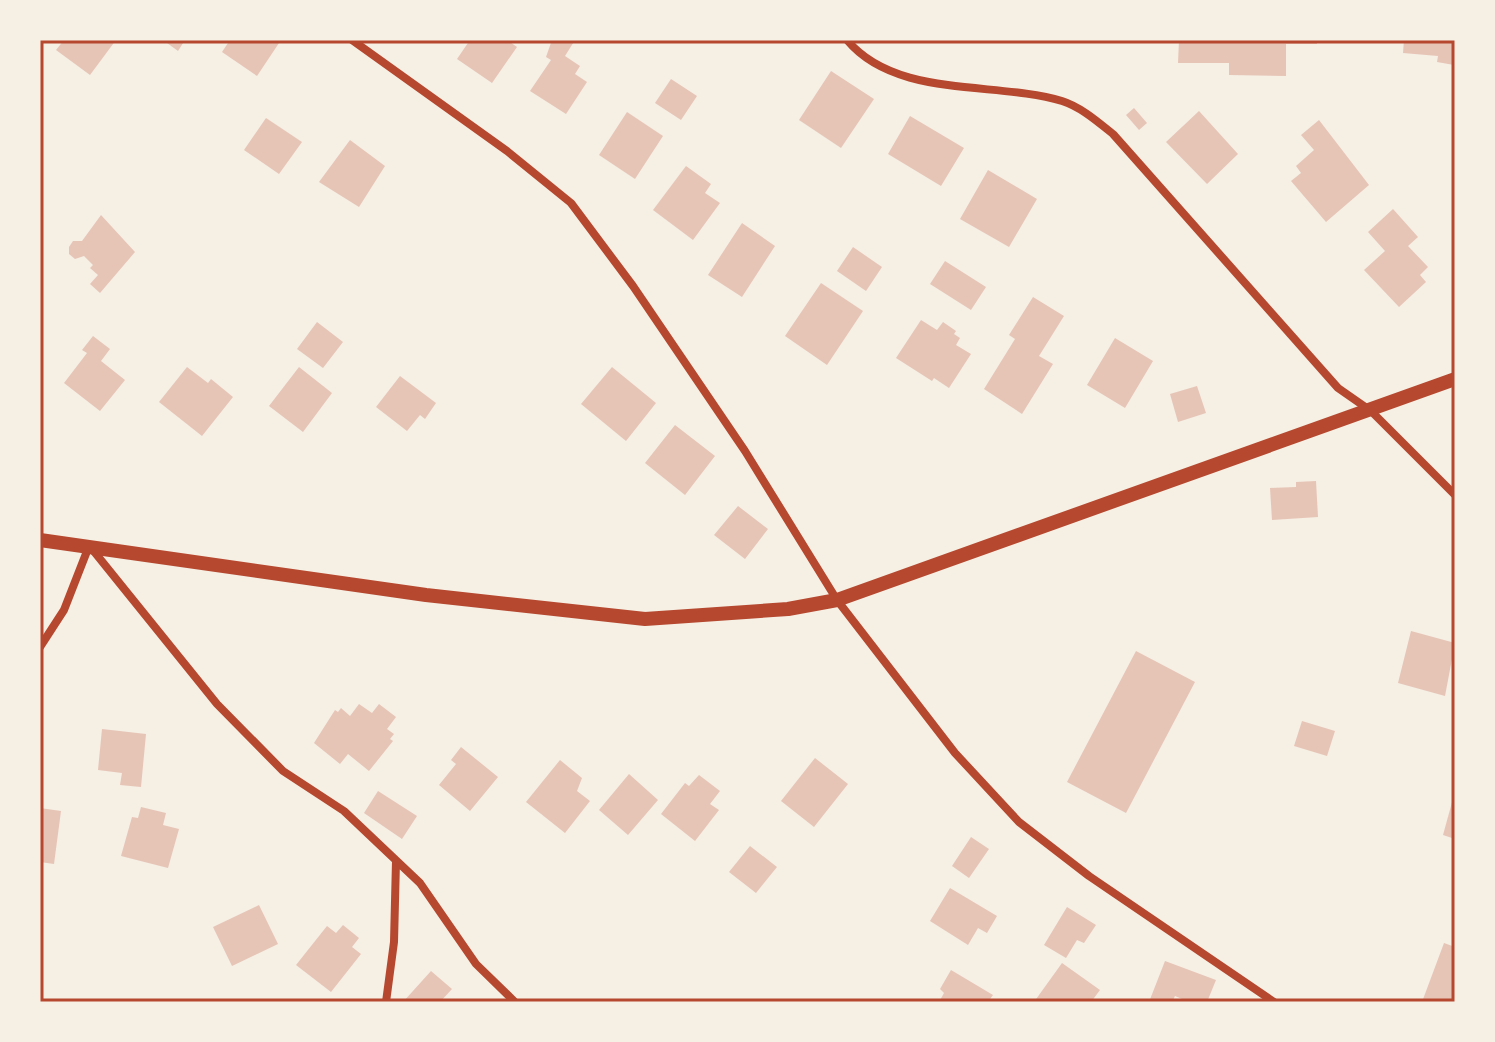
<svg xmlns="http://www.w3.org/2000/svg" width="1495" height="1042" font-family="'Open Sans',sans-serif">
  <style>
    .building { fill: #e6c5b7 }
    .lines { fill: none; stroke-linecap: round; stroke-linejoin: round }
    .minor { stroke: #b5482f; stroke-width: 8 }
    .tertiary { stroke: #b5482f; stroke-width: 14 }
    .neatline { fill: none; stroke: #b5482f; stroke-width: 3 }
  </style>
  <rect width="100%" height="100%" fill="#f6efe4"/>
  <path class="building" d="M64 40H116L90 75 56 50Z
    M163 40H185L178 51Z
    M230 40H281L257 76 222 52Z
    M470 40H507L517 47 492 83 457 59Z
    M552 40H575L565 56 580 66 575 74 587 82 566 114 530 91 551 60 546 57Z
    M1179 40H1317V44H1286V76L1229 75V63H1178Z
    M1404 40H1455L1454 65 1437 62 1438 56 1403 53Z
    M831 71 874 99 841 148 799 120Z
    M671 79 697 96 681 120 655 103Z
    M1134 108 1147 123 1139 130 1126 115Z
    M1199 111 1238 154 1207 184 1166 142Z
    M627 112 663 136 635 179 599 155Z
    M910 116 964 148 941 186 888 154Z
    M266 118 302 142 279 174 244 150Z
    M1319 120 1369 185 1326 222 1291 181 1301 173 1296 166 1314 150 1301 135Z
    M350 140 385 166 359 207 319 182Z
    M686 166 711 184 705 193 720 203 693 240 653 210Z
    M988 170 1037 199 1009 247 960 219Z
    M1393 209 1418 237 1408 246 1428 267 1420 275 1426 282 1399 307 1364 270 1385 251 1368 232Z
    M101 215 135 252 100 293 90 284 98 275 90 268 93 265 84 256 75 259 69 254V247L73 241H82Z
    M742 223 775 246 742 297 708 275Z
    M853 247 882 267 866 291 837 271Z
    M945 261 986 287 971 310 930 284Z
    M821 283 863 311 827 365 785 336Z
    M1033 297 1064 316 1039 356 1053 364 1022 414 984 389 1015 339 1009 335Z
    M921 320 937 330 943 322 956 331 954 334 960 338 956 345 971 354 949 388 934 378 932 381 896 358Z
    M317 322 343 342 323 368 297 349Z
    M93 336 110 349 101 361 125 380 100 411 64 383 87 353 82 350Z
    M1115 338 1153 361 1125 408 1087 385Z
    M187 367 208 383 211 379 233 397 202 436 159 402Z
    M299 367 332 393 303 432 269 406Z
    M612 367 656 403 626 441 581 404Z
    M400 376 436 403 425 419 420 415 407 431 376 407Z
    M1197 386 1206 413 1178 422 1170 394Z
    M675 425 715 456 685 495 645 463Z
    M1316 481 1318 517 1272 520 1270 488 1296 487V482Z
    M738 506 768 529 745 559 714 535Z
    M1411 631 1455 643 1445 696 1398 683Z
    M1136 651 1195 682 1126 813 1067 782Z
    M359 704 372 713 379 704 396 717 387 729 394 734 390 739 393 741 369 771 348 754 340 764 314 743 335 710 338 712 341 708 350 716Z
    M1302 721 1335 731 1327 756 1294 746Z
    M102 729 146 734 141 787 120 785 122 773 98 770Z
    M461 747 498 777 470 811 439 785 456 764 451 760Z
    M815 758 848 784 814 827 781 801Z
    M560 760 582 778 577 791 590 801 565 833 526 802Z
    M629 774 658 800 628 835 599 810Z
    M699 775 720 791 710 804 719 810 695 841 661 814 685 783 689 786Z
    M378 791 417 816 402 839 364 813Z
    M1454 795 1455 796V839L1443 835Z
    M141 807 166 813 163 825 179 829 168 868 121 856 132 817 138 818Z
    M40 808 61 811 54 864 40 862Z
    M971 837 989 849 969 878 952 866Z
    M750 846 777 867 756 893 729 872Z
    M950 888 997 916 987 933 978 928 968 945 930 921Z
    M259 905 278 944 232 966 213 927Z
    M1067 907 1096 925 1084 943 1077 940 1066 958 1044 945Z
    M343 925 359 938 352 947 361 954 331 992 296 965 327 926 336 933Z
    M1444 943 1455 947V1002H1422Z
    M1165 961 1216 980 1207 1002H1189L1175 996 1172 1002H1149Z
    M1062 963 1100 990 1091 1002H1034Z
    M951 970 993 995 988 1002H939L944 993 940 989Z
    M431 971 452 989 440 1002H403Z"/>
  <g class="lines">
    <path class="minor" d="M352 40 507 151 571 203 633 286 745 451 837 600 955 753 1019 822 1089 876 1274 1002
      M847 40C896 99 996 81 1062 101 1081 107 1098 122 1113 134L1338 388 1371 411 1455 495
      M92 549 217 704 283 771 344 811 420 883 476 964 515 1002
      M40 647 64 610 89 546
      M386 1002 394 942 396 861"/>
    <path class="tertiary" d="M40 540 426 595 645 619 788 609 837 600 1455 379"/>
  </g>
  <rect width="1495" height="1042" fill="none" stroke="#f6efe4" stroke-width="84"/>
  <rect x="42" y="42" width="1411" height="958" class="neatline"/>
</svg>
